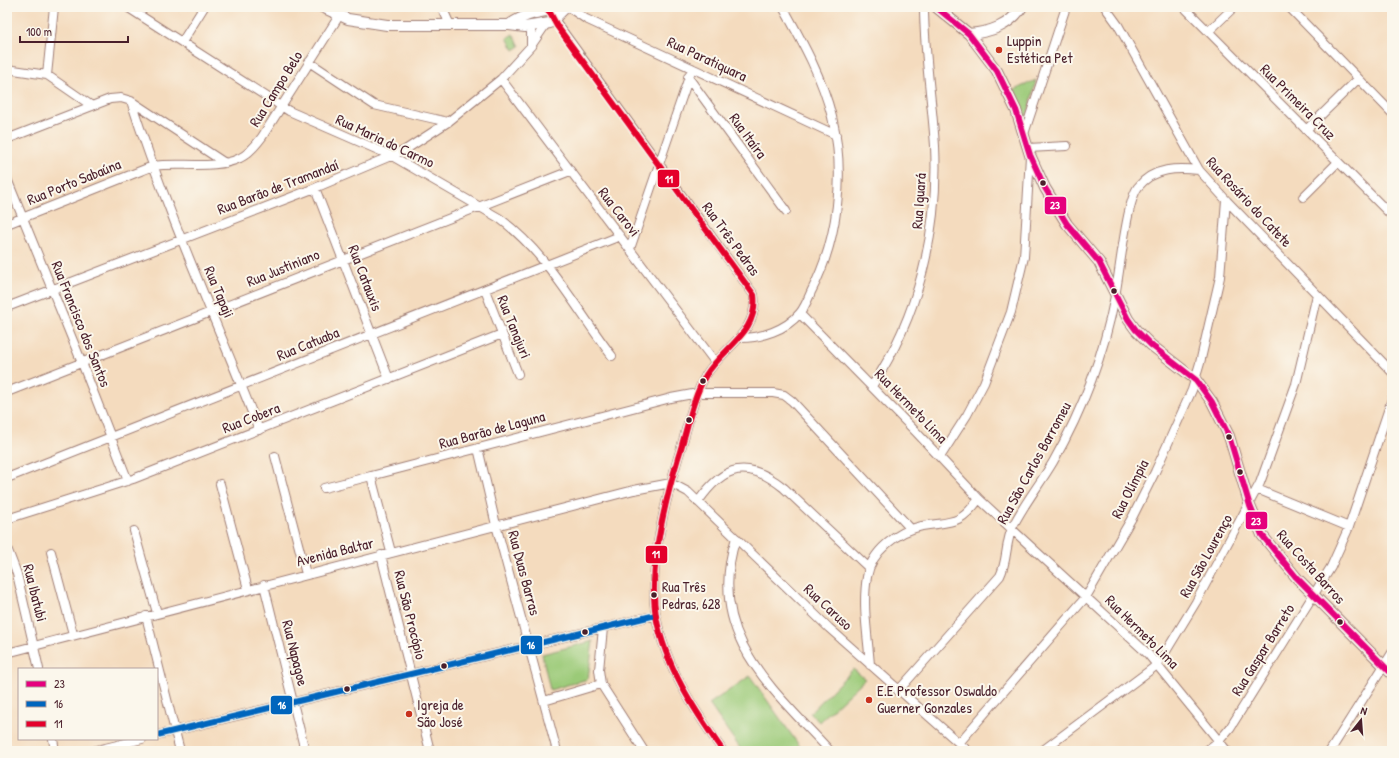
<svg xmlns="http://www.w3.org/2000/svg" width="1399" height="758" font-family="'Patrick Hand',sans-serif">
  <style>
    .green { fill: #9bca78; stroke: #727452 }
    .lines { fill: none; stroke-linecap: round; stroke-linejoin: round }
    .minor-casing { stroke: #9f7d74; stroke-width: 10 }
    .major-casing { stroke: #9f7d74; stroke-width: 12 }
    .minor { stroke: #fff; stroke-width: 8 }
    .major { stroke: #fff; stroke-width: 10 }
    .bus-1-casing { stroke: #fbf7ec; stroke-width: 9 }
    .bus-2-casing { stroke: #fbf7ec; stroke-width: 9 }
    .bus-3-casing { stroke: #fbf7ec; stroke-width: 9 }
    .bus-1 { stroke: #e5007d; stroke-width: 6 }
    .bus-2 { stroke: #0065bd; stroke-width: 6 }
    .bus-3 { stroke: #e4002b; stroke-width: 6 }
    .poi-dot { fill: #c8321e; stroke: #fbf7ec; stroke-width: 1.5 }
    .bus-dot { fill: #4a1f2b; stroke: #fbf7ec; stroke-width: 1.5 }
    .labels { text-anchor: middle; stroke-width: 4; stroke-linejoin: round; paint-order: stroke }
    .bus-label { font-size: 14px; fill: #4a1f2b; stroke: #fbf7ec; text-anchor: start }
    .poi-label { font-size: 15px; fill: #4a1f2b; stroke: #fbf7ec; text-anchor: start }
    .street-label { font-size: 15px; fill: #4a1f2b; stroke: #fbf7ec }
    .line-badge { stroke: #fbf7ec; stroke-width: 1.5 }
    .badge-label { font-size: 11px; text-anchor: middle; font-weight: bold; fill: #fff }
  </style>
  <rect width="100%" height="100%" fill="#fbf7ec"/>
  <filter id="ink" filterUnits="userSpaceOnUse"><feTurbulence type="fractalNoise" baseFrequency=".025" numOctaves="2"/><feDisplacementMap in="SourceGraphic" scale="8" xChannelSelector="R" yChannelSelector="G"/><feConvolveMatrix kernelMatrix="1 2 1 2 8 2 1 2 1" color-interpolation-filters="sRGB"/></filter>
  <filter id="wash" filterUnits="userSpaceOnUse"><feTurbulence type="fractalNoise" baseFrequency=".012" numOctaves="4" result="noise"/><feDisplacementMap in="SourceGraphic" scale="16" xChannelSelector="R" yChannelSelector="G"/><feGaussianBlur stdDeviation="0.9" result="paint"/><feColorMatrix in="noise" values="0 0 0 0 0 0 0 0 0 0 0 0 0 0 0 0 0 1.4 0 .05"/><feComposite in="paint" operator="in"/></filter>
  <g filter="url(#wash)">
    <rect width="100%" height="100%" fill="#f4dbbe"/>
    <path class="green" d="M513 34 520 46 514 50 507 38Z
      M1036 80 1026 122 1012 91Z
      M593 641 588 679 550 690 542 654Z
      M853 669 865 679 819 722 810 713Z
      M750 676 803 751H742L709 704Z"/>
  </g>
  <g filter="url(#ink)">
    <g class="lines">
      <g class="minor-casing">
        <path id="minor" d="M127 7 289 111 392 156 499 218C548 254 576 309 612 356
          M442 7 450 25
          M568 7 586 19 836 135
          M1105 7 1118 25 1199 170 1226 200 1392 372
          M1184 7 1392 216
          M1289 7 1392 113
          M551 15 754 295C759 333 723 347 706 375 692 399 687 431 678 458 665 502 648 570 656 616 665 666 695 711 723 751
          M1209 31 1234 7
          M182 42 204 7
          M531 46V27
          M309 62 374 105 448 122
          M7 69 47 75 92 106
          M47 75 54 7
          M688 77 786 211
          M501 79 715 362
          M131 101C167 213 216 320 259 430
          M1306 130 1358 79
          M1024 134 1066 7
          M7 139 110 99 121 98 131 101 225 163
          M1028 148 1067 146
          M7 179 82 363 128 481
          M315 188 389 379
          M1303 197 1338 162
          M7 224 153 166C179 162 216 170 240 158 249 154 256 145 262 137L339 16
          M630 249 692 68
          M485 290 518 374
          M7 307 315 188 405 150 448 122 501 79 531 46 546 24
          M800 314 917 433 979 499 1148 654 1227 751
          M740 338C761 338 786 330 800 313 805 307 808 299 811 292 838 240 846 174 832 117 822 77 803 43 783 7
          M872 386C919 316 939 230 935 146 932 100 924 53 924 7
          M7 392 570 171
          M478 448 496 525 557 751
          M275 456 306 574
          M940 457 967 415 984 383 1011 312 1024 257 1030 156
          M7 478 620 236
          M220 484 248 589
          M324 488 371 476
          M1257 489 1349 527
          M698 502C724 464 748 459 784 488L869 568
          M7 519 133 479 502 334
          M134 531 157 613
          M736 538C705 634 771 687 830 751
          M7 548 17 574 39 669
          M51 552 73 634
          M391 552 371 476 671 398 698 393H773L784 395 792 401 911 529
          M381 555 430 751
          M264 585 305 751
          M146 616 180 751
          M603 628 599 670 601 684 644 751
          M7 653 634 490 671 483 688 492 829 628 968 751
          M870 665C868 637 862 605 867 577 871 551 898 531 922 526 952 521 959 526 979 499
          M898 691 1000 576C1008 560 1005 542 1013 526 1024 504 1040 484 1053 462 1082 411 1104 354 1115 296 1120 272 1126 203 1138 187 1154 167 1178 168 1199 170
          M544 701 601 684
          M157 735 656 615
          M53 739 55 751
          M959 743 1086 597 1133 516 1155 472 1192 390 1200 363 1220 277 1226 200
          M93 751 142 739
          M1042 751 1153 668 1165 653 1196 602 1260 483 1296 384 1317 295
          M1206 751 1219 741 1230 728 1331 567 1349 527 1392 399
          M1330 751 1392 653"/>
      </g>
      <g class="major-casing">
        <path id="major" d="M322 7 348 19 387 25H509L525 27 550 23 566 7
          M936 7 969 34 997 71 1016 110 1030 155 1045 188 1067 224 1099 262 1128 319 1136 330 1151 345 1196 380 1212 402 1229 436 1250 506 1262 535 1296 577 1392 674
          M509 25C522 15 545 9 561 11
          M969 34C991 32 1009 26 1022 7"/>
      </g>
      <use href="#minor" class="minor"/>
      <use href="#major" class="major"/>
      <g class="bus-1-casing">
        <path id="bus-1" d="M936 7 969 34 997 71 1016 110 1030 155 1045 188 1067 224 1099 262 1128 319 1136 330 1151 345 1196 380 1212 402 1229 436 1250 506 1262 535 1296 577 1392 674"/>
      </g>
      <g class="bus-2-casing">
        <path id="bus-2" d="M157 735 656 615"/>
      </g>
      <g class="bus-3-casing">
        <path id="bus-3" d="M543 7 549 11 557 26 754 295C759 333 723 347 706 375 692 399 687 431 678 458 665 502 648 570 656 616 665 666 695 711 723 751"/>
      </g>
      <use href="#bus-1" class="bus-1"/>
      <use href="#bus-2" class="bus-2"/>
      <use href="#bus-3" class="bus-3"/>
    </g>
  </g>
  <g class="poi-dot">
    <circle cx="999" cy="50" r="4"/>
    <circle cx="869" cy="700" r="4"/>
    <circle cx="409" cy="714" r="4"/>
  </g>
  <g class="bus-dot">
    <circle cx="1043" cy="183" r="3.5"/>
    <circle cx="1114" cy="291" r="3.5"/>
    <circle cx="703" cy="381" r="3.5"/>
    <circle cx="689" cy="420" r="3.5"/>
    <circle cx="1229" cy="437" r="3.5"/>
    <circle cx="1240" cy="472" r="3.5"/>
    <circle cx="654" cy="595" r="3.5"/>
    <circle cx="1340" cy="622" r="3.5"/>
    <circle cx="585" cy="632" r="3.5"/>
    <circle cx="444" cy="666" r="3.5"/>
    <circle cx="347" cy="689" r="3.5"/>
  </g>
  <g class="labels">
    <g class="bus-label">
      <text x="662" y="592">Rua Três<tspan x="662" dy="17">Pedras, 628</tspan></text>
    </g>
    <g class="poi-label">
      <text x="1007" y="46">Luppin<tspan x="1007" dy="17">Estética Pet</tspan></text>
      <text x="877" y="696">E.E Professor Oswaldo<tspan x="877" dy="17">Guerner Gonzales</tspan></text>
      <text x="417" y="710">Igreja de<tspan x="417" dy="17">São José</tspan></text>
    </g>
    <g class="street-label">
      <text transform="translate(707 59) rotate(25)" y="5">Rua Paratiquara</text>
      <text transform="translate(276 89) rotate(-58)" y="5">Rua Campo Belo</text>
      <text transform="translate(1298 102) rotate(45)" y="5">Rua Primeira Cruz</text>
      <text transform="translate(748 136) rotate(54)" y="5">Rua Itaíra</text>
      <text transform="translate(385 141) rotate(25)" y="5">Rua Maria do Carmo</text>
      <text transform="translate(74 182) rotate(-22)" y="5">Rua Porto Sabaúna</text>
      <text transform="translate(278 187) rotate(-21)" y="5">Rua Barão de Tramandaí</text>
      <text transform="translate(919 201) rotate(-86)" y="5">Rua Iguará</text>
      <text transform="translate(1249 202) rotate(47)" y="5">Rua Rosário do Catete</text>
      <text transform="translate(619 212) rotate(52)" y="5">Rua Carovi</text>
      <text transform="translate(731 239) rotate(54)" y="5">Rua Três Pedras</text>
      <text transform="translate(283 268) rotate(-22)" y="5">Rua Justiniano</text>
      <text transform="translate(365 278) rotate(69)" y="5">Rua Catauxis</text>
      <text transform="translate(219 292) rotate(67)" y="5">Rua Tapaji</text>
      <text transform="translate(81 324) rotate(68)" y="5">Rua Francisco dos Santos</text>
      <text transform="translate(514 327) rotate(68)" y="5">Rua Tanajuri</text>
      <text transform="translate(308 344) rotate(-22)" y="5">Rua Catuaba</text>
      <text transform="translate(911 406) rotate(46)" y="5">Rua Hermeto Lima</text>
      <text transform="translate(251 418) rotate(-21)" y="5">Rua Cobera</text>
      <text transform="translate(492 430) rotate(-15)" y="5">Rua Barão de Laguna</text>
      <text transform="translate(1034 463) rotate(-61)" y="5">Rua São Carlos Barromeu</text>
      <text transform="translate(1130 489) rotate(-63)" y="5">Rua Olímpia</text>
      <text transform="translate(335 552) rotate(-14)" y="5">Avenida Baltar</text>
      <text transform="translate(1206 556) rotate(-61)" y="5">Rua São Lourenço</text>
      <text transform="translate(1311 567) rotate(48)" y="5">Rua Costa Barros</text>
      <text transform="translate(524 573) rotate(75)" y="5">Rua Duas Barras</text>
      <text transform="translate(35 593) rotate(76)" y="5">Rua Ibatubi</text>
      <text transform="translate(828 607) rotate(43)" y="5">Rua Caruso</text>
      <text transform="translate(410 615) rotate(76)" y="5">Rua São Procópio</text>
      <text transform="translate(1142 632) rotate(45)" y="5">Rua Hermeto Lima</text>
      <text transform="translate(1263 650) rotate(-58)" y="5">Rua Gaspar Barreto</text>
      <text transform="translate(295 653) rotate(76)" y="5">Rua Napagoe</text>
    </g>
  </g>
  <g class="line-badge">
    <rect x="657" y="169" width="23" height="19" rx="4" fill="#e4002b"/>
    <rect x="1044" y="196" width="23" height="19" rx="4" fill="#e5007d"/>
    <rect x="1245" y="511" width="23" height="19" rx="4" fill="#e5007d"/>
    <rect x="645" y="545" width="23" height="19" rx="4" fill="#e4002b"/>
    <rect x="520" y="635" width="23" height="20" rx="4" fill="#0065bd"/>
    <rect x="270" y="695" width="23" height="20" rx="4" fill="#0065bd"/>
  </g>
  <g class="badge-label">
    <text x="669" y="183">11</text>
    <text x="1055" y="209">23</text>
    <text x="1256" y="525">23</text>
    <text x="656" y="558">11</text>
    <text x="531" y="649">16</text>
    <text x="282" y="709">16</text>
  </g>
  <rect width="1399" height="758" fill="none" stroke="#fbf7ec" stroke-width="24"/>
  <rect x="18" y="668" width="140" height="72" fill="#fbf7ec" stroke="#b4a19f"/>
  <rect x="26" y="681" width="20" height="6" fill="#e5007d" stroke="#b4a19f"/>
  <text x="54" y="688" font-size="12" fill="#4a1f2b">23</text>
  <rect x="26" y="701" width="20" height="6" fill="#0065bd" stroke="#b4a19f"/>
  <text x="54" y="708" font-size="12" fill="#4a1f2b">16</text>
  <rect x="26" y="721" width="20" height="6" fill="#e4002b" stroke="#b4a19f"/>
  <text x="54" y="728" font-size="12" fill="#4a1f2b">11</text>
  <g transform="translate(1361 720) rotate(17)" stroke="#fbf7ec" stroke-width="3" paint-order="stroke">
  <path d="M0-3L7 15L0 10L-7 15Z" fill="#4a1f2b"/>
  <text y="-6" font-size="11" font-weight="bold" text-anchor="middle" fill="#4a1f2b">N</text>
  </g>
  <path d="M20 36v6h108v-6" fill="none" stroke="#4a1f2b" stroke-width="2"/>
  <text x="26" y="36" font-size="12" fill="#4a1f2b" stroke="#fbf7ec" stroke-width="3" paint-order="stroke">100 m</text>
</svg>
